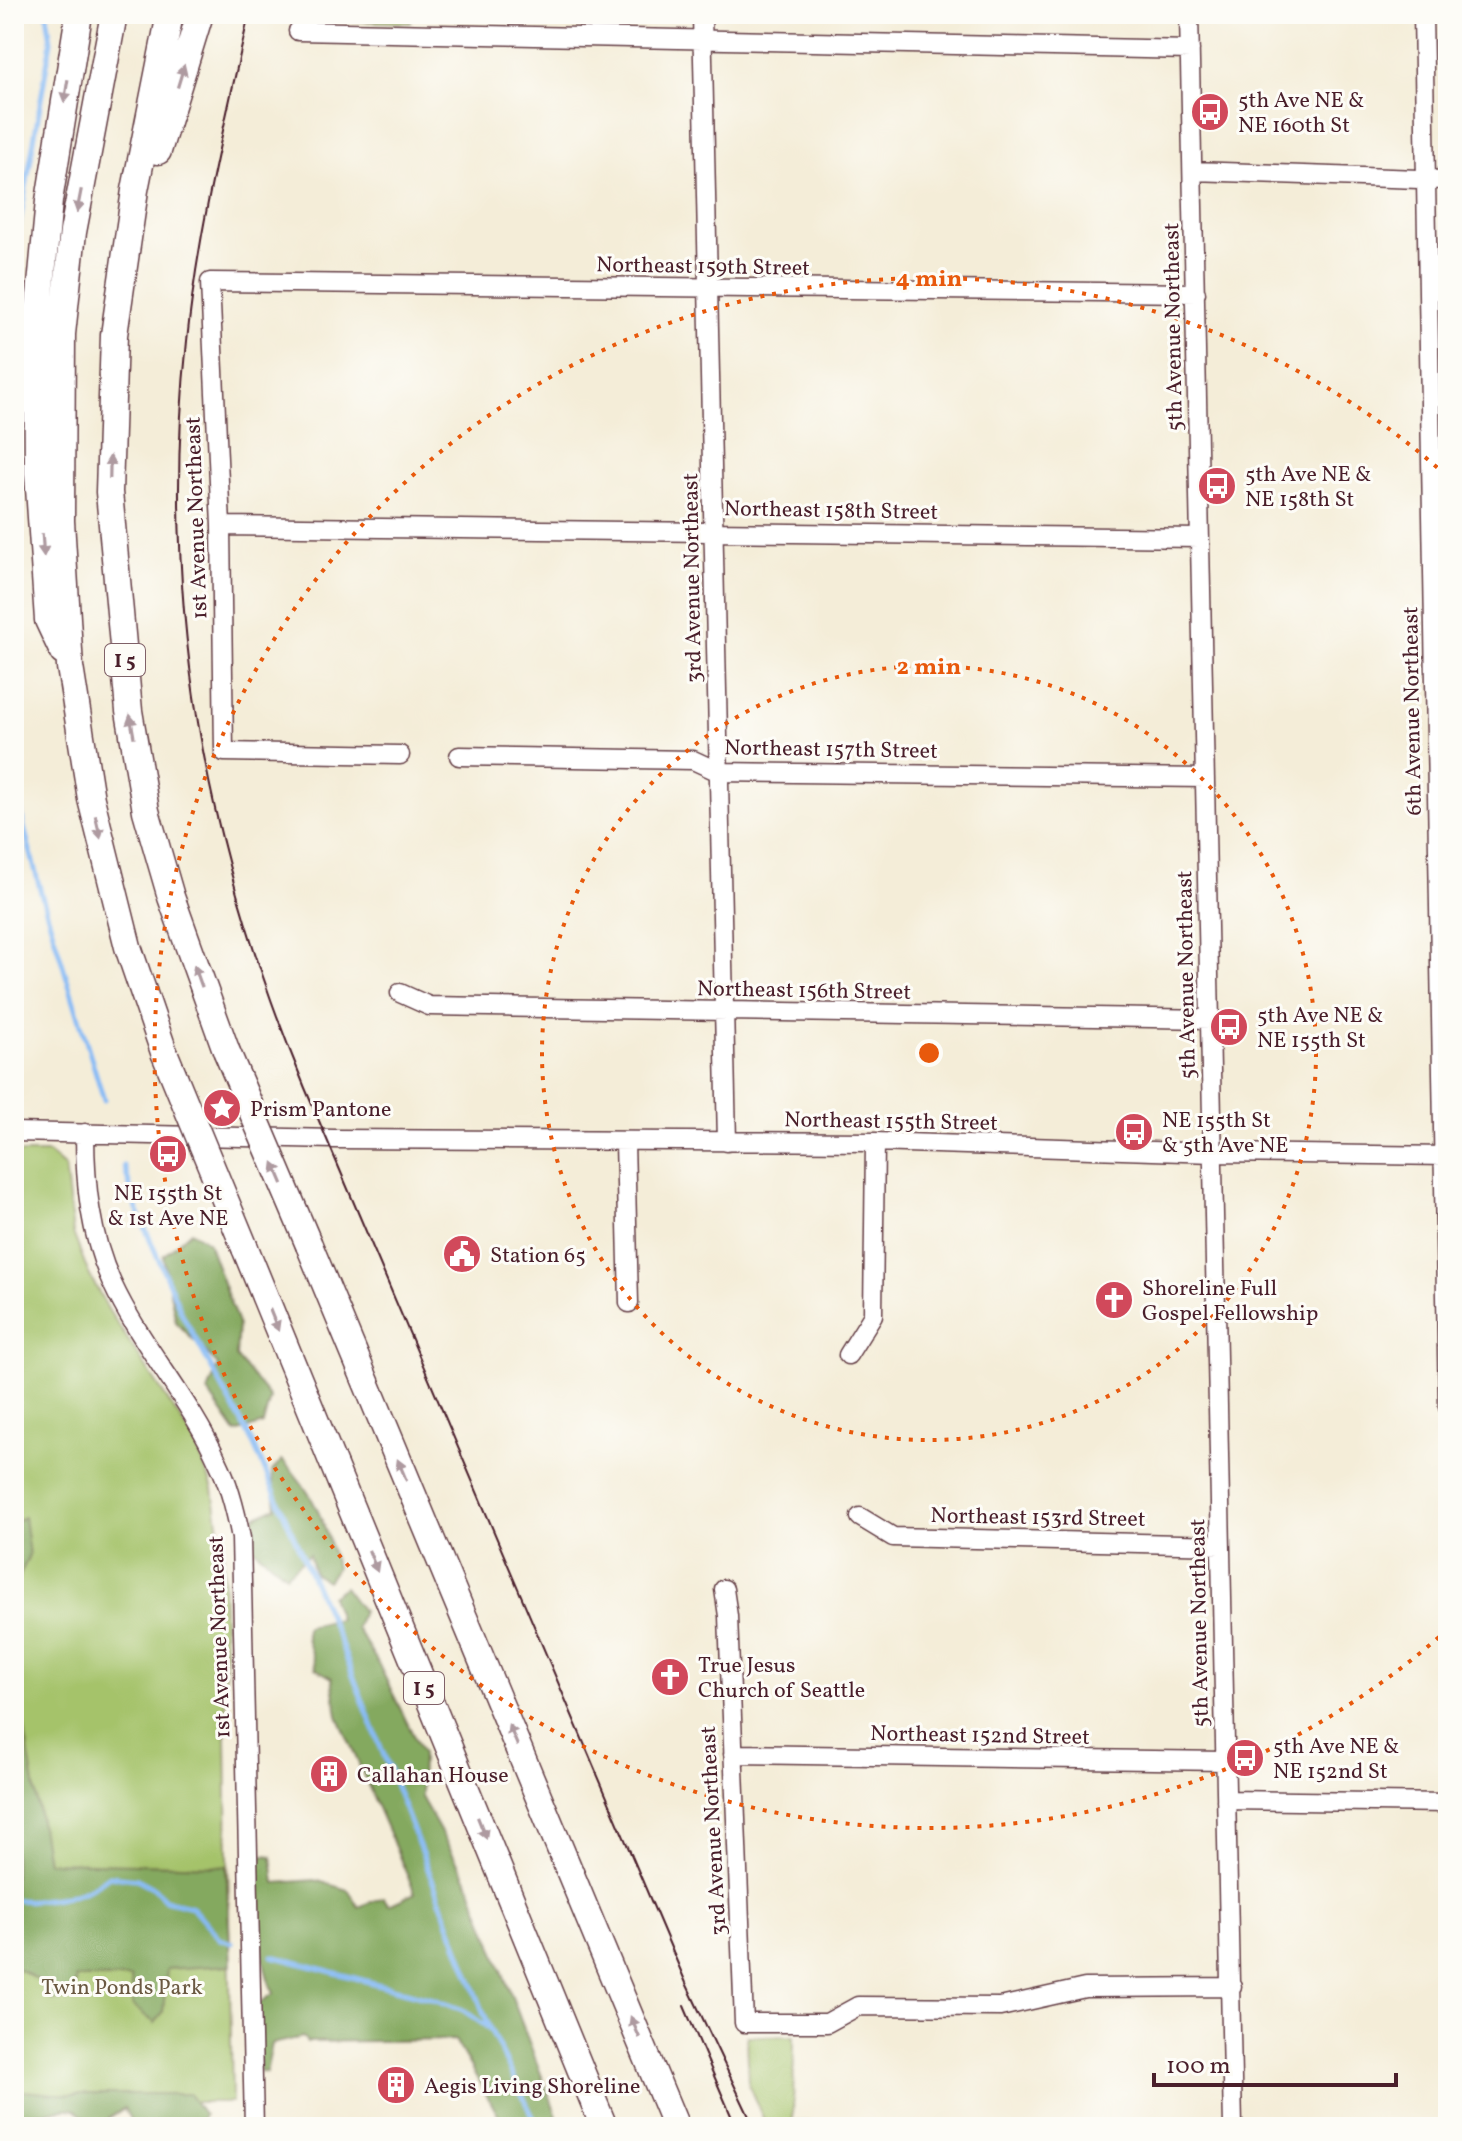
<svg xmlns="http://www.w3.org/2000/svg" width="1462" height="2141" font-family="Vollkorn,serif">
  <style>
    .green { fill: #a5c36a; stroke: #78714a; stroke-width: 2 }
    .forest { fill: #84a95e; stroke: #676444; stroke-width: 2 }
    .lines { fill: none; stroke-linecap: round; stroke-linejoin: round }
    .stream { stroke: #87bbf5; stroke-width: 5 }
    .minor-casing { stroke: #643e45; stroke-width: 21 }
    .highway-casing { stroke: #643e45; stroke-width: 29 }
    .minor { stroke: #fff; stroke-width: 18 }
    .highway { stroke: #fff; stroke-width: 26 }
    .tram { stroke: #4a1f2b; stroke-width: 2 }
    .highway-bridge-casing { stroke: #643e45; stroke-width: 29; stroke-linecap: butt }
    .highway-bridge { stroke: #fff; stroke-width: 26 }
    .oneway { fill: #ae9aa0 }
    .ring { fill: none; stroke: #e8590c; stroke-width: 4; stroke-dasharray: 4 8 }
    .labels { text-anchor: middle; stroke-width: 6; stroke-linejoin: round; paint-order: stroke }
    .shield { fill: #fdfcf7; stroke: #806168; stroke-width: 2 }
    .shield-label { font-size: 20px; font-weight: bold; fill: #4a1f2b }
    .poi-label { font-size: 22px; fill: #4a1f2b; stroke: #fdfcf7; text-anchor: start }
    .street-label { font-size: 22px; fill: #4a1f2b; stroke: #fdfcf7 }
    .park-label { font-size: 22px; fill: #6a5841; stroke: #fdfcf7 }
    .centre { fill: #e8590c; stroke: #fdfcf7; stroke-width: 4 }
    .ring-label { font-size: 24px; text-anchor: middle; font-weight: bold; fill: #e8590c; stroke: #fdfcf7; stroke-width: 6; stroke-linejoin: round; paint-order: stroke }
  </style>
  <rect width="100%" height="100%" fill="#fdfcf7"/>
  <filter id="ink" filterUnits="userSpaceOnUse"><feTurbulence type="fractalNoise" baseFrequency=".0125" numOctaves="2"/><feDisplacementMap in="SourceGraphic" scale="16" xChannelSelector="R" yChannelSelector="G"/><feConvolveMatrix kernelMatrix="1 2 1 2 8 2 1 2 1" color-interpolation-filters="sRGB"/></filter>
  <filter id="wash" filterUnits="userSpaceOnUse"><feTurbulence type="fractalNoise" baseFrequency=".006" numOctaves="4" result="noise"/><feDisplacementMap in="SourceGraphic" scale="32" xChannelSelector="R" yChannelSelector="G"/><feGaussianBlur stdDeviation="1.8" result="paint"/><feColorMatrix in="noise" values="0 0 0 0 0 0 0 0 0 0 0 0 0 0 0 0 0 1.4 0 .05"/><feComposite in="paint" operator="in"/></filter>
  <g filter="url(#wash)">
    <rect width="100%" height="100%" fill="#f4edd8"/>
    <path class="green" d="M327 14H411V23L327 20Z
      M14 1153H48L65 1167 73 1233 89 1274 109 1311 194 1440 213 1489 223 1556 232 2102H14Z
      M747 2036H794L793 2122 851 2124V2127H767L749 2086Z"/>
    <path class="forest" d="M191 1231 208 1242 238 1324 236 1357 270 1398 263 1424 236 1433 208 1392 218 1365 176 1322 163 1256Z
      M282 1460C314 1492 326 1524 336 1568L327 1581 314 1573 309 1554 286 1575 251 1546 255 1517 276 1507 272 1471Z
      M24 1517 29 1555 14 1589V1522Z
      M344 1587 362 1611 356 1628 377 1661 422 1753 421 1797 469 1883 561 2127H505L455 2040 307 2042 303 2037 272 2044 266 2073 260 2072 257 2005 274 1993C258 1966 259 1897 257 1864L264 1855 272 1856 275 1883 315 1880 348 1890 359 1907 383 1897 389 1905 415 1893 338 1716 332 1678 315 1668C313 1650 304 1645 306 1626L339 1619 331 1596Z
      M14 1678 20 1701 47 1862 226 1866 231 1965 167 1969 163 2012 155 2023 133 2006 131 1978H76L74 1999 52 2000 38 1980 19 1969 14 1970Z
      M14 2090 54 2094H189L204 2115 197 2127H134L124 2108 98 2126 75 2109 14 2115Z"/>
    <g class="lines">
      <path class="stream" d="M14 257 51 41 47 14
        M14 750 23 823 41 893 104 1100
        M124 1166 136 1207 183 1316 254 1445 340 1642 490 2029
        M14 1900C48 1902 82 1898 109 1876L137 1879 154 1888 165 1900 192 1907 220 1939 232 1943
        M273 1956 436 2000 463 2010 490 2029 538 2127"/>
    </g>
  </g>
  <g filter="url(#ink)">
    <g class="lines">
      <g class="minor-casing">
        <path id="minor" d="M702 14 727 1142
          M1189 14 1233 2127
          M1423 14 1448 1407
          M298 31 1190 50
          M1193 171 1448 180
          M221 526 1200 538
          M400 755 224 752 221 526 210 282 1196 293
          M459 756 693 760 719 772 1205 778
          M400 993 429 1006 1210 1019
          M14 1132 334 1139 875 1142 1214 1153 1448 1156
          M85 1133C85 1184 90 1235 112 1283 141 1346 190 1399 218 1462 230 1486 236 1512 241 1538L254 2127
          M625 1142 629 1303
          M848 1355 873 1315 875 1142
          M860 1517 893 1537 1220 1545
          M724 1589 728 1616 744 2023H827L858 2006 1000 2007 1085 1988 1232 1987
          M733 1754 1225 1761
          M1226 1800 1448 1803"/>
      </g>
      <g class="highway-casing">
        <path id="highway" d="M114 14 73 232 62 334 61 521 70 667 91 799 128 947 164 1052
          M170 14 135 190 114 335 109 492 129 711 146 811 171 897 226 1050
          M158 151 200 14
          M63 652 48 620 38 473 37 327 49 201 79 14
          M309 1245 676 2127
          M245 1248 604 2127"/>
      </g>
      <use href="#minor" class="minor"/>
      <use href="#highway" class="highway"/>
      <path class="tram" d="M249 14C225 123 198 230 187 341 159 604 205 846 305 1088L686 1983 754 2127
        M684 2006 736 2127"/>
      <g class="highway-bridge-casing">
        <path id="highway-bridge" d="M226 1050 309 1245
          M164 1052 245 1248"/>
      </g>
      <use href="#highway-bridge" class="highway-bridge"/>
    </g>
    <defs><path id="oneway-solid" d="M-6-.8H1V-3.2L6.5 0L1 3.2V.8H-6Z" transform="scale(2)"/></defs>
    <g class="oneway">
      <use href="#oneway-solid" transform="translate(181 76) rotate(-73)"/>
      <use href="#oneway-solid" transform="translate(66 91) rotate(99)"/>
      <use href="#oneway-solid" transform="translate(79 201) rotate(101)"/>
      <use href="#oneway-solid" transform="translate(110 467) rotate(-89)"/>
      <use href="#oneway-solid" transform="translate(43 545) rotate(86)"/>
      <use href="#oneway-solid" transform="translate(132 726) rotate(-100)"/>
      <use href="#oneway-solid" transform="translate(98 827) rotate(77)"/>
      <use href="#oneway-solid" transform="translate(198 976) rotate(-110)"/>
      <use href="#oneway-solid" transform="translate(278 1173) rotate(-113)"/>
      <use href="#oneway-solid" transform="translate(274 1320) rotate(68)"/>
      <use href="#oneway-solid" transform="translate(402 1470) rotate(-113)"/>
      <use href="#oneway-solid" transform="translate(373 1561) rotate(68)"/>
      <use href="#oneway-solid" transform="translate(513 1735) rotate(-113)"/>
      <use href="#oneway-solid" transform="translate(482 1828) rotate(68)"/>
      <use href="#oneway-solid" transform="translate(635 2027) rotate(-113)"/>
    </g>
  </g>
  <g class="ring">
    <circle cx="929" cy="1053" r="387"/>
    <path d="M1448 1629A775 775 0 1 1 1448 477"/>
  </g>
  <defs>
    <g id="bus-disc" transform="scale(2)"><circle r="9.5" fill="#d1495b" stroke="#fdfcf7"/><path d="M-5-6H5V4H4V6H2V4H-2V6H-4V4H-5ZM-3.5-4V0h7V-4ZM-3.5 1.2v1.5H-2V1.2ZM2 1.2v1.5H3.5V1.2Z" fill="#fff"/></g>
    <g id="sight-disc" transform="scale(2)"><circle r="9.5" fill="#d1495b" stroke="#fdfcf7"/><path d="M0-6L1.8-2.2L6-1.7L2.9 1.2L3.7 5.4L0 3.3L-3.7 5.4L-2.9 1.2L-6-1.7L-1.8-2.2Z" fill="#fff"/></g>
    <g id="civic-disc" transform="scale(2)"><circle r="9.5" fill="#d1495b" stroke="#fdfcf7"/><path d="M-.6-6.5H3V-4.5H.6V-3L4-1V1h2V6H-6V1h2V-1L-.6-3ZM-1.2 2.5V6h2.4V2.5Z" fill="#fff"/></g>
    <g id="church-disc" transform="scale(2)"><circle r="9.5" fill="#d1495b" stroke="#fdfcf7"/><path d="M-1.2-6h2.4v3.5h3.3v2.4h-3.3V6h-2.4V-.1h-3.3v-2.4h3.3Z" fill="#fff"/></g>
    <g id="building-disc" transform="scale(2)"><circle r="9.5" fill="#d1495b" stroke="#fdfcf7"/><path d="M-4-6H4V6H1V3H-1V6H-4ZM-2.5-4.3h1.7v1.8h-1.7ZM.8-4.3h1.7v1.8H.8ZM-2.5-1h1.7V.8h-1.7ZM.8-1h1.7V.8H.8Z" fill="#fff"/></g>
  </defs>
  <g fill-rule="evenodd">
    <use href="#bus-disc" x="1210" y="112"/>
    <use href="#bus-disc" x="1217" y="486"/>
    <use href="#bus-disc" x="1229" y="1027"/>
    <use href="#sight-disc" x="222" y="1108"/>
    <use href="#bus-disc" x="1134" y="1132"/>
    <use href="#bus-disc" x="168" y="1154"/>
    <use href="#civic-disc" x="462" y="1254"/>
    <use href="#church-disc" x="1114" y="1300"/>
    <use href="#church-disc" x="670" y="1677"/>
    <use href="#bus-disc" x="1245" y="1758"/>
    <use href="#building-disc" x="329" y="1774"/>
    <use href="#building-disc" x="396" y="2085"/>
  </g>
  <g class="labels">
    <g class="shield">
      <rect x="105" y="644" width="40" height="32" rx="6"/>
      <rect x="404" y="1672" width="40" height="32" rx="6"/>
    </g>
    <g class="shield-label">
      <text x="125" y="667">I 5</text>
      <text x="424" y="1695">I 5</text>
    </g>
    <g class="poi-label">
      <text x="1238" y="107">5th Ave NE &amp;<tspan x="1238" dy="25">NE 160th St</tspan></text>
      <text x="1245" y="481">5th Ave NE &amp;<tspan x="1245" dy="25">NE 158th St</tspan></text>
      <text x="1257" y="1022">5th Ave NE &amp;<tspan x="1257" dy="25">NE 155th St</tspan></text>
      <text x="250" y="1116">Prism Pantone</text>
      <text x="1162" y="1127">NE 155th St<tspan x="1162" dy="25">&amp; 5th Ave NE</tspan></text>
      <text x="168" y="1200" text-anchor="middle">NE 155th St<tspan x="168" dy="25">&amp; 1st Ave NE</tspan></text>
      <text x="490" y="1262">Station 65</text>
      <text x="1142" y="1295">Shoreline Full<tspan x="1142" dy="25">Gospel Fellowship</tspan></text>
      <text x="698" y="1672">True Jesus<tspan x="698" dy="25">Church of Seattle</tspan></text>
      <text x="1273" y="1753">5th Ave NE &amp;<tspan x="1273" dy="25">NE 152nd St</tspan></text>
      <text x="357" y="1782">Callahan House</text>
      <text x="424" y="2093">Aegis Living Shoreline</text>
    </g>
    <g class="street-label">
      <text transform="translate(703 265) rotate(1)" y="8">Northeast 159th Street</text>
      <text transform="translate(1172 327) rotate(-91)" y="8">5th Avenue Northeast</text>
      <text transform="translate(831 509) rotate(1)" y="8">Northeast 158th Street</text>
      <text transform="translate(195 518) rotate(-92)" y="8">1st Avenue Northeast</text>
      <text transform="translate(691 578) rotate(-91)" y="8">3rd Avenue Northeast</text>
      <text transform="translate(1411 711) rotate(-91)" y="8">6th Avenue Northeast</text>
      <text transform="translate(831 748) rotate(1)" y="8">Northeast 157th Street</text>
      <text transform="translate(1185 975) rotate(-91)" y="8">5th Avenue Northeast</text>
      <text transform="translate(804 989) rotate(1)" y="8">Northeast 156th Street</text>
      <text transform="translate(891 1120) rotate(1)" y="8">Northeast 155th Street</text>
      <text transform="translate(1038 1516) rotate(1)" y="8">Northeast 153rd Street</text>
      <text transform="translate(1198 1623) rotate(-91)" y="8">5th Avenue Northeast</text>
      <text transform="translate(218 1637) rotate(-92)" y="8">1st Avenue Northeast</text>
      <text transform="translate(980 1734) rotate(1)" y="8">Northeast 152nd Street</text>
      <text transform="translate(712 1831) rotate(-93)" y="8">3rd Avenue Northeast</text>
    </g>
    <g class="park-label">
      <text x="122" y="1994">Twin Ponds Park</text>
    </g>
  </g>
  <circle cx="929" cy="1053" r="12" class="centre"/>
  <g class="ring-label">
    <text x="929" y="286">4 min</text>
    <text x="929" y="674">2 min</text>
  </g>
  <rect width="1462" height="2141" fill="none" stroke="#fdfcf7" stroke-width="48"/>
  <path d="M1154 2073v12h242v-12" fill="none" stroke="#4a1f2b" stroke-width="4"/>
  <text x="1166" y="2073" font-size="24" fill="#4a1f2b" stroke="#fdfcf7" stroke-width="6" paint-order="stroke">100 m</text>
</svg>
